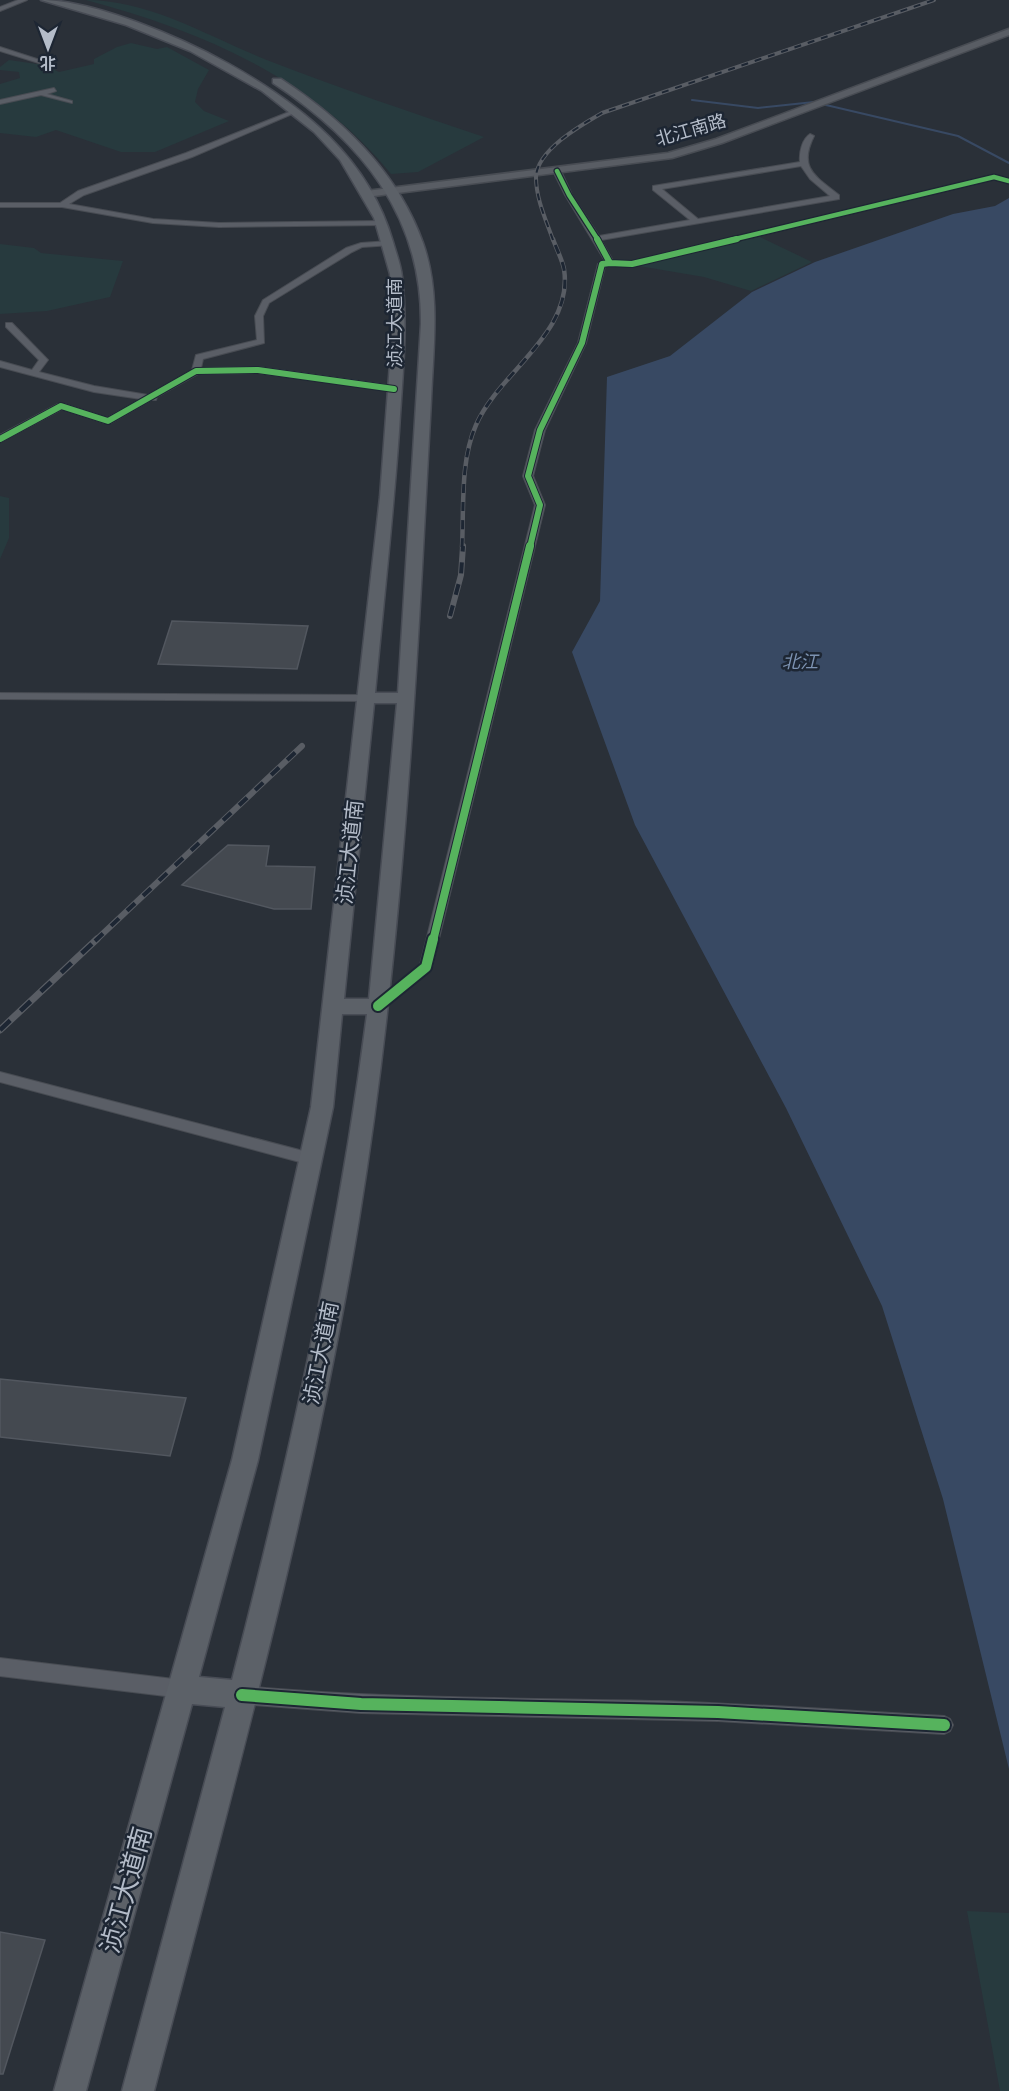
<svg xmlns="http://www.w3.org/2000/svg" width="1009" height="2091" font-family="Roboto,'Noto Sans SC',sans-serif">
  <style>
    .green { fill: #273a3e }
    .water { fill: #384963 }
    .lines { fill: none; stroke-linecap: round; stroke-linejoin: round }
    .stream { stroke: #384963; stroke-width: 2 }
    .building { fill: #444950; stroke: #52575f; stroke-width: 1.5 }
    .street-casing { stroke: #484c53; stroke-width: 2 }
    .secondary-casing { stroke: #484c53; stroke-width: 3 }
    .primary-casing { stroke: #484c55; stroke-width: 3 }
    .street { fill: #5a5e66; fill-rule: evenodd }
    .secondary { fill: #595d64; fill-rule: evenodd }
    .primary { fill: #5c6168; fill-rule: evenodd }
    .rail-far3-casing { stroke: #595d64; stroke-width: 4 }
    .rail-far2-casing { stroke: #595d64; stroke-width: 4.5 }
    .rail-far1-casing { stroke: #595d64; stroke-width: 6 }
    .rail-casing { stroke: #595d64; stroke-width: 7 }
    .rail-far3 { stroke: #1d2633; stroke-width: 2; stroke-dasharray: 7; stroke-linecap: butt }
    .rail-far2 { stroke: #1d2633; stroke-width: 3; stroke-dasharray: 9; stroke-linecap: butt }
    .rail-far1 { stroke: #1d2633; stroke-width: 4; stroke-dasharray: 11; stroke-linecap: butt }
    .rail { stroke: #1d2633; stroke-width: 4.5; stroke-dasharray: 14; stroke-linecap: butt }
    .cycleway-far4-casing { stroke: #1d2633; stroke-width: 7 }
    .cycleway-far3-casing { stroke: #1d2633; stroke-width: 8 }
    .cycleway-far2-casing { stroke: #1d2633; stroke-width: 10 }
    .cycleway-far1-casing { stroke: #1d2633; stroke-width: 14 }
    .cycleway-casing { stroke: #1d2633; stroke-width: 16 }
    .cycleway-far4 { stroke: #56b35d; stroke-width: 4.5 }
    .cycleway-far3 { stroke: #56b35d; stroke-width: 6 }
    .cycleway-far2 { stroke: #56b35d; stroke-width: 8 }
    .cycleway-far1 { stroke: #56b35d; stroke-width: 10 }
    .cycleway { stroke: #56b35d; stroke-width: 12 }
    .labels { text-anchor: middle; stroke-width: 5; stroke-linejoin: round; paint-order: stroke }
    .far-street-label { font-size: 18px; fill: #b4bcc9; stroke: #1d2633 }
    .far-water-label { font-size: 18px; font-style: italic; fill: #7c92b1; stroke: #1d2633 }
    .street-label { font-size: 21px; fill: #b4bcc9; stroke: #1d2633 }
    .near-street-label { font-size: 26px; fill: #b4bcc9; stroke: #1d2633 }
  </style>
  <rect width="100%" height="100%" fill="#2a3038"/>
  <path class="green" d="M86 0C152 0 212 39 272 62 342 89 413 113 484 137L418 172 391 174C314 79 202 31 86 0Z
    M131 43 157 49 167 47 209 70 198 89 195 102 204 111 229 121 155 152H121L56 130 36 137 0 133V84L20 78 19 72 0 70V67L9 60 44 65 59 72 94 64V59L117 47Z
    M758 236 812 262 751 291 704 277 633 265Z
    M0 244 34 248 41 253 123 261 110 297 47 311 0 314Z
    M0 496 9 498V538L0 559Z
    M967 1911 1009 1913V2091H1000Z"/>
  <path class="water" d="M1009 198V1769L943 1499 882 1306 786 1108 635 825 572 652 600 601 607 377 670 356 752 292 815 262 953 214 995 206Z"/>
  <g class="lines">
    <path class="stream" d="M692 100 758 108 814 102
      M826 105 958 136 1009 163"/>
  </g>
  <path class="building" d="M172 621 308 626 297 669 158 664Z
    M228 845 269 846 266 866 315 867 311 909H274L182 885Z
    M0 1379 186 1398 170 1456 0 1437Z
    M0 1932 45 1940 3 2074H0Z"/>
  <g class="lines">
    <g class="street-casing">
      <path id="street" d="M18 0H27L0 11V7Z
        M0 47 46 62 47 63 42 64 0 51Z
        M54 88 56 91 47 94 72 101V103L41 95 0 104V100Z
        M294 110 299 111 192 157 84 195 69 204 153 219 219 223 381 221H384V225L219 227 153 223 62 207H0V203H60L78 191 186 153Z
        M810 134 814 136C798 168 815 176 839 195V199L601 240 613 261 632 262 994 175 1009 179V183L994 179 632 266H605L586 343 545 430 533 476 545 505 432 967 383 1009H373L371 1006 373 1003 420 965 535 505 523 476 535 430 578 343 598 264 605 261 565 195 553 171 560 169 572 195 599 236 690 220 653 190V186L800 162C799 153 802 139 810 134ZM801 166 810 179 830 196 698 219 662 189Z
        M389 241H392V245L362 247 352 252 269 303 263 316 264 343 203 359 201 368 258 367 394 386 397 387V391L258 373 198 374 157 397 156 400H151L111 423H105L62 409 0 442V435L58 404H64L107 418 141 399 94 392 0 367V361L32 370 39 360 6 327V323H12L48 360 39 372 94 386 148 395 192 370 196 355 257 340 255 316 263 300 346 248 361 243Z
        M0 693 366 695 372 698 366 701 0 699Z
        M0 1072 311 1153 316 1155 318 1159 316 1163 311 1165 0 1082Z
        M0 1658 182 1680 188 1683 191 1689 188 1695 182 1698 0 1676Z
        M242 1686C381 1699 520 1698 659 1701 754 1704 849 1711 944 1716L950 1719 953 1725 950 1731 944 1734 718 1721 361 1713 242 1704 236 1701 233 1695 236 1689Z"/>
    </g>
    <g class="secondary-casing">
      <path id="secondary" d="M1009 29V35L722 143 672 158 366 197 361 194 366 191 668 153 716 139Z"/>
    </g>
    <g class="primary-casing">
      <path id="primary" d="M41 0C94 0 182 38 229 64 302 105 369 158 393 242 396 253 401 265 402 277 408 328 402 380 399 431 393 518 383 606 375 693H398L421 324C422 215 361 141 273 83V79H281C342 119 398 172 423 243 441 294 433 348 431 400 428 456 425 512 422 568 410 786 394 1003 359 1219 311 1513 229 1802 154 2091H122L225 1707 192 1704 86 2091H54L232 1460 311 1107 380 497 393 323 390 274 374 218 340 160 314 132 262 91 190 51 126 25ZM374 703H397L369 999H344ZM342 1014H367C338 1239 289 1460 232 1680L199 1677 258 1460 333 1107Z"/>
    </g>
    <use href="#street" class="street"/>
    <use href="#secondary" class="secondary"/>
    <use href="#primary" class="primary"/>
    <g class="rail-far3-casing">
      <path id="rail-far3" d="M553 240C546 220 536 199 536 177 537 150 581 125 602 113L934 0"/>
    </g>
    <g class="rail-far2-casing">
      <path id="rail-far2" d="M462 547C464 508 460 461 476 425 499 372 574 333 564 269 562 259 556 248 553 239"/>
    </g>
    <g class="rail-far1-casing">
      <path id="rail-far1" d="M450 616 461 575 463 546
        M95 941 302 746"/>
    </g>
    <g class="rail-casing">
      <path id="rail" d="M0 1030 97 939"/>
    </g>
    <use href="#rail-far3" class="rail-far3"/>
    <use href="#rail-far2" class="rail-far2"/>
    <use href="#rail-far1" class="rail-far1"/>
    <use href="#rail" class="rail"/>
    <g class="cycleway-far4-casing">
      <path id="cycleway-far4" d="M557 171 569 195 598 240
        M731 240 994 177 1009 181"/>
    </g>
    <g class="cycleway-far3-casing">
      <path id="cycleway-far3" d="M610 263 632 264 737 239
        M0 439 61 406 108 421 196 371 258 370 394 389
        M530 547 540 505 528 476 540 430 582 343 602 264 610 263 597 239"/>
    </g>
    <g class="cycleway-far2-casing">
      <path id="cycleway-far2" d="M433 941 530 546"/>
    </g>
    <g class="cycleway-far1-casing">
      <path id="cycleway-far1" d="M378 1006 426 967 433 939"/>
    </g>
    <g class="cycleway-casing">
      <path id="cycleway" d="M242 1695 361 1704 718 1712 944 1725"/>
    </g>
    <use href="#cycleway-far4" class="cycleway-far4"/>
    <use href="#cycleway-far3" class="cycleway-far3"/>
    <use href="#cycleway-far2" class="cycleway-far2"/>
    <use href="#cycleway-far1" class="cycleway-far1"/>
    <use href="#cycleway" class="cycleway"/>
  </g>
  <g class="labels">
    <g class="far-street-label">
      <text transform="translate(691 130) rotate(-16)" y="6">北江南路</text>
      <text transform="translate(395 323) rotate(-90)" y="6">浈江大道南</text>
    </g>
    <g class="far-water-label">
      <text x="800" y="668">北江</text>
    </g>
    <g class="street-label">
      <text transform="translate(350 852) rotate(-84)" y="7">浈江大道南</text>
      <text transform="translate(321 1353) rotate(-79)" y="7">浈江大道南</text>
    </g>
    <g class="near-street-label">
      <text transform="translate(126 1890) rotate(-75)" y="9">浈江大道南</text>
    </g>
  </g>
  <g transform="translate(48 48) rotate(180)" stroke="#1d2633" stroke-width="4.5" paint-order="stroke">
  <path d="M0-4.5L10 22L0 15L-10 22Z" fill="#b4bcc9"/>
  <text y="-9" font-size="16" font-weight="bold" text-anchor="middle" fill="#b4bcc9">北</text>
  </g>
</svg>
